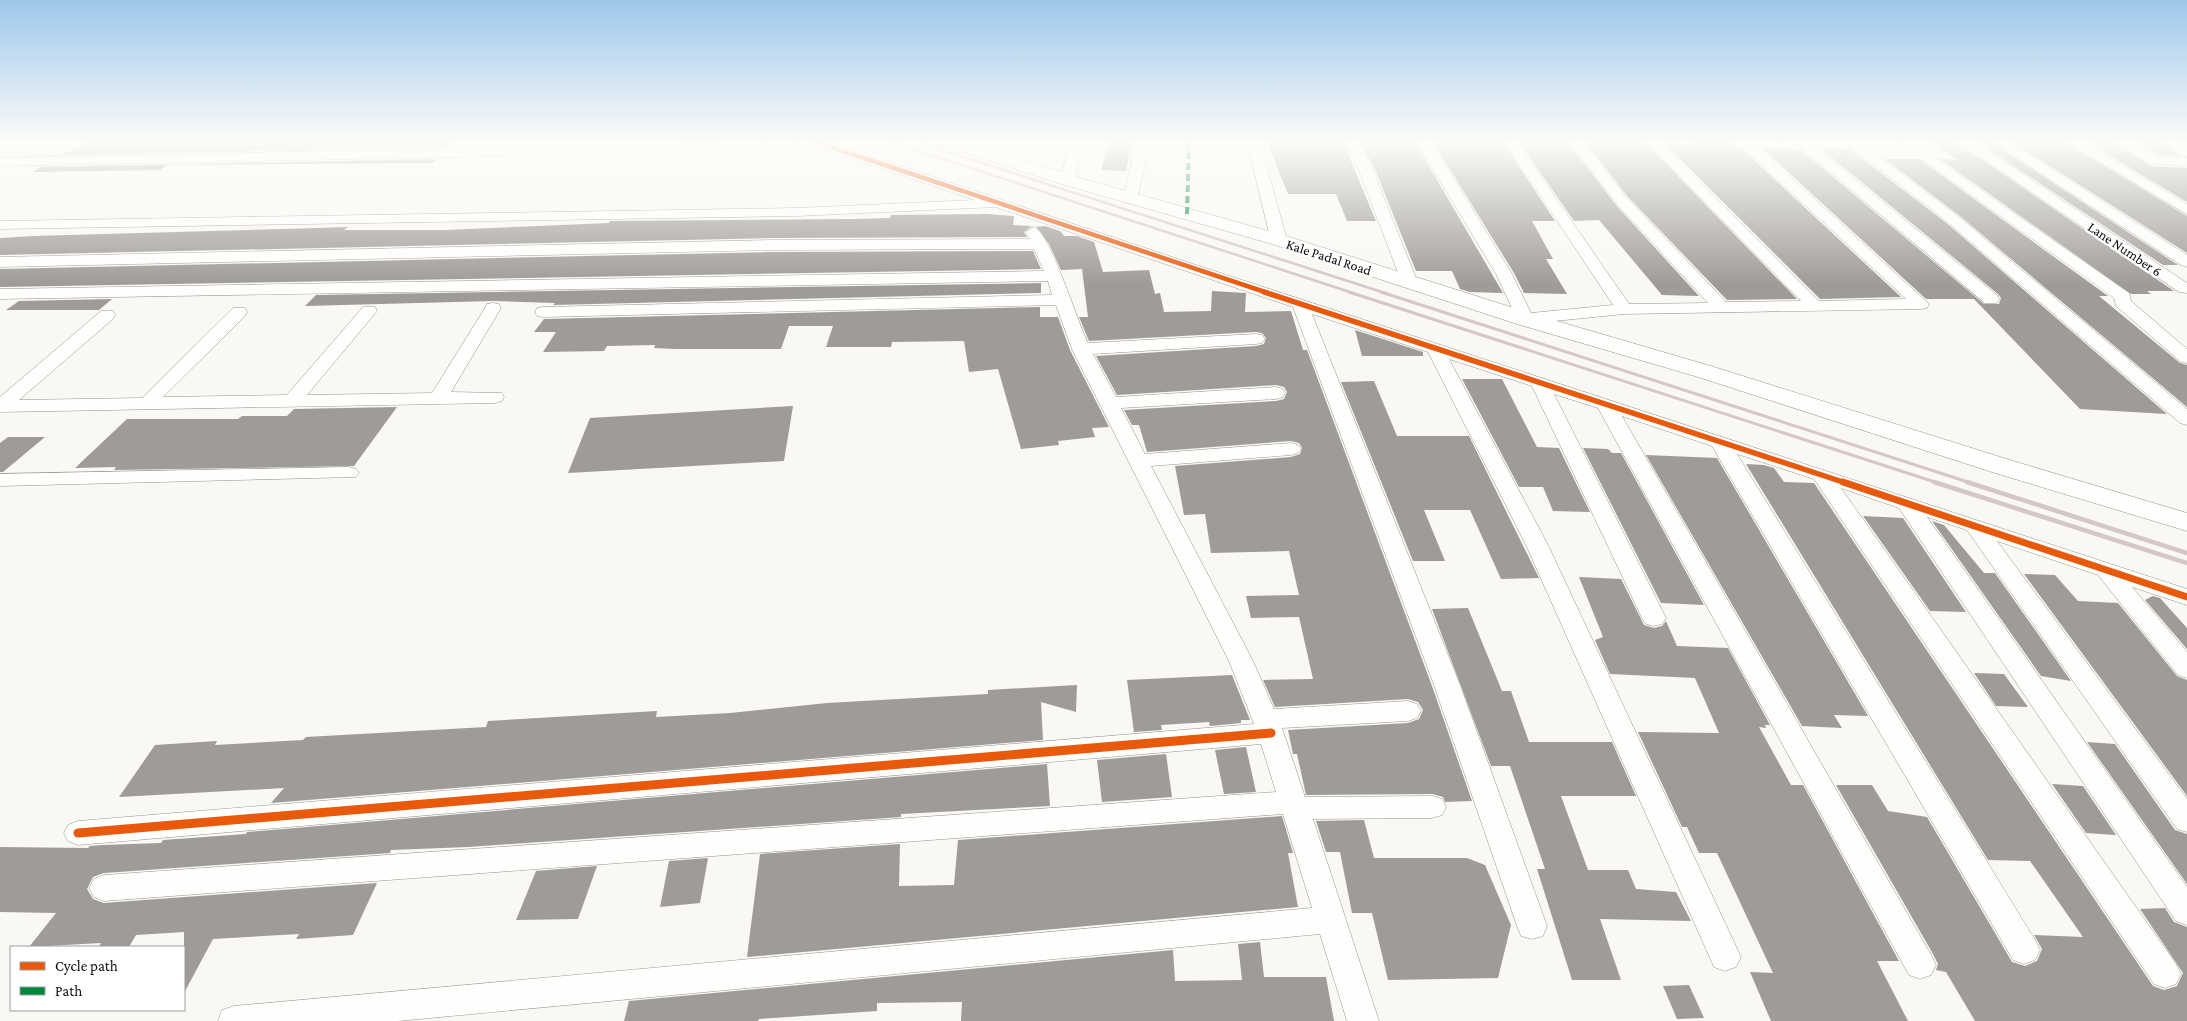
<svg xmlns="http://www.w3.org/2000/svg" width="2187" height="1021" font-family="'Crimson Pro',serif">
  <style>
    .building { fill: #9e9b98 }
    .lines { fill: none; stroke-linecap: round; stroke-linejoin: round }
    .minor-casing { stroke: #949390; stroke-width: 1 }
    .tertiary-casing { stroke: #949390; stroke-width: 1 }
    .minor { fill: #fefefd; fill-rule: evenodd }
    .tertiary { fill: #fefefd; fill-rule: evenodd }
    .rail-far2 { stroke: #d5c7c7; stroke-width: 2.5 }
    .rail-far1 { stroke: #d5c7c7; stroke-width: 3 }
    .rail { stroke: #d5c7c7; stroke-width: 4.5 }
    .quiet { stroke: #00873e; stroke-width: 4; stroke-dasharray: 7 4; stroke-linecap: butt }
    .cycleway-far3-casing { stroke: #fff; stroke-width: 6 }
    .cycleway-far2-casing { stroke: #fff; stroke-width: 8 }
    .cycleway-far1-casing { stroke: #fff; stroke-width: 10 }
    .cycleway-casing { stroke: #fff; stroke-width: 12 }
    .cycleway-far3 { stroke: #e8590c; stroke-width: 4.5 }
    .cycleway-far2 { stroke: #e8590c; stroke-width: 5.5 }
    .cycleway-far1 { stroke: #e8590c; stroke-width: 7 }
    .cycleway { stroke: #e8590c; stroke-width: 9 }
    .labels { text-anchor: middle; stroke-width: 5; stroke-linejoin: round; paint-order: stroke }
    .far-street-label { font-size: 14px; fill: #0d0d0d; stroke: #fff }
  </style>
  <rect width="100%" height="100%" fill="#faf8f2"/>
  <path class="building" d="M456 142 451 147 61 155 88 143Z
    M1109 142H1131L1126 171 1101 170Z
    M1267 142H1343L1376 221H1347L1336 194H1288Z
    M1359 142H1415L1503 293 1470 292 1460 289 1452 271H1416L1374 167Z
    M1433 142H1503L1555 221H1532L1553 259H1546L1567 294 1524 293 1514 273Z
    M1519 142H1568L1616 205 1699 296 1662 295 1599 220 1574 221Z
    M1585 142 1646 143 1797 299 1727 300 1628 197Z
    M1692 142H1731L1737 148H1741L1901 297 1820 299 1664 143 1694 144Z
    M1931 142H1956L2174 291H2147L2151 294H2131L1940 159 1957 160Z
    M1977 142H1991L2178 265H2163Z
    M2012 142H2065L2187 216V253Z
    M2087 142H2116L2150 166 2187 168V202Z
    M2138 142H2157L2181 156 2160 155Z
    M1762 148 1800 149 1984 304H1999L2001 298 1998 294 1820 148 1850 149 1949 225 2167 414 2080 409 1974 299H1926Z
    M437 159 433 163 167 165 160 170 32 172 41 167Z
    M1885 159H1919L2108 296H2099L2180 363 2187 365V407L1961 217Z
    M987 214 1014 216 1013 225 1032 226 1024 232 1027 237 770 238 0 255V238L33 236 316 228 348 227 344 230H446L609 223 610 221 853 219 890 218 891 215Z
    M1045 226 1060 231 1064 236H1077L1094 242 1103 272 1149 270 1155 294 1160 293 1164 312 1211 311 1212 291 1246 293 1245 312 1291 311 1303 350H1307L1432 686 1472 801 1445 802 1443 797 1432 794 1306 795 1297 754H1293L1288 730 1408 723 1419 719 1423 710 1418 702 1408 699 1275 707 1263 680 1313 679 1299 617 1251 618 1246 596 1299 595 1289 551 1211 553 1205 514 1184 515 1175 466 1291 457 1300 454 1302 448 1299 443 1291 441 1147 452 1139 425H1132L1124 410 1276 401 1284 399 1287 392 1284 387 1276 385 1117 395 1096 356 1256 346 1264 344 1266 338 1262 333 1256 332 1089 341 1079 317H1088L1082 269 1061 270 1049 244 1036 227Z
    M1033 251 1041 269 0 287V269L770 252Z
    M1041 283V293L553 305 555 303 493 301 305 306 316 295Z
    M112 299 99 310H6L19 301Z
    M1040 307V317H1058L1070 350 1109 427 1092 428 1095 437 1058 441 1059 445 1021 449 998 369 969 372 964 341 892 342 891 347H826L833 326H789L781 349H675L654 348 655 345 607 346 604 351 543 352 556 332H534L544 319Z
    M1355 330 1423 352V356H1362Z
    M1462 379H1502L1537 447 1559 448 1590 512 1553 511 1543 487H1519Z
    M1374 381 1397 436H1469L1539 578 1501 579 1470 510H1424L1445 561H1413L1341 382Z
    M793 406 784 461 568 473 590 418Z
    M397 407 354 466 114 470 116 467 75 468 127 419H238L242 416H287L294 409Z
    M8 437H45L3 472H0V443Z
    M1583 448 1608 449 1612 453H1621L1704 605 1661 603Z
    M1646 455 1717 458 1868 716 1834 715 1842 728 1802 726Z
    M1746 464 1764 465 1774 468 1784 482 1814 483 2153 986 2164 990 2177 986 2183 973 2140 909 2165 908 2174 922 2187 927V1021H1975L1946 972 1936 970 1938 964 1933 954 1836 785H1872L1888 811 1927 817 2012 962 2025 966 2037 961 2042 949 2034 935 2083 937 2030 861 1988 860Z
    M1863 516 1903 518 1966 612 1930 611Z
    M1932 521 1944 525 1984 573H1995L2071 681 2041 676Z
    M2024 574 2055 575 2078 601 2118 603 2177 676 2187 680V796Z
    M1579 577 1621 579 1644 625 1654 628 1662 626 1666 621 1677 646 1728 648 1770 725H1765L1766 728 1759 727 1791 785H1803L1899 961H1877L1908 1021H1771L1750 972 1773 973 1717 853H1699L1687 827H1682L1638 732 1719 733 1695 678 1610 674 1595 640 1603 637Z
    M2153 596 2160 598 2187 628V649L2145 600Z
    M1468 608 1502 691H1511L1529 742H1612L1636 796H1561L1588 870H1628L1636 889 1676 892 1691 921 1600 919 1621 980H1572L1537 869H1545L1510 766H1491L1432 609Z
    M1974 673 2004 674 2028 707 1996 706Z
    M1232 675 1250 720H1241V723L1210 726 1209 722 1161 725 1162 730 1134 732 1127 680Z
    M1077 685 1076 712 1041 702 1043 740 271 803 284 788 119 797 155 745 217 741 215 745 303 740 306 737 486 727 488 721 657 711 656 717 730 713 827 703 988 694V690Z
    M2087 742 2115 744 2175 830 2187 834V884Z
    M1246 747 1256 792 1224 794 1215 750Z
    M1166 754 1172 797 1102 802 1097 760Z
    M1047 764 1050 806 901 814V817L468 847 391 850 390 853 104 873 93 877 87 889 93 899 104 903 377 883 353 935 296 939 299 934 213 939 184 993V932L136 935 129 947H99L101 943 29 947 56 913 0 912V847L88 848 90 846 102 845 161 843 163 840 246 834 247 832Z
    M2052 784 2083 786 2116 835 2086 833Z
    M1282 816 1293 853H1288L1298 907 747 957 760 854 900 844 899 886 954 885 958 840Z
    M1364 820 1374 858H1467L1485 865 1511 925 1498 978 1388 980 1372 913H1352L1340 852H1326L1316 821Z
    M708 858 700 903 660 907 669 861Z
    M597 866 578 919 516 920 536 871Z
    M1260 942 1264 977H1326L1334 1021H961L962 1002 877 1003V1011L759 1019 758 1021H624L629 1001 1173 950 1175 981 1242 980 1238 944Z
    M1689 985 1704 1018 1677 1019 1663 986Z"/>
  <g class="lines">
    <g class="minor-casing">
      <path id="minor" d="M796 142 789 146 755 151 0 166V158Z
        M809 142H829L1190 263 2187 589V605L2132 587 2187 652V678L2178 675 2098 575 1997 541 2187 799V832L2177 829 1967 530 1927 517 2187 887V925L2176 921 1899 508 1841 488 2176 964 2181 974 2176 984 2165 988 2154 984 1814 479 1737 454 2035 940 2040 950 2035 960 2024 964 2013 960 1712 446 1622 416 1931 955 1936 965 1931 975 1920 979 1909 975 1598 408 1554 394 1666 618 1662 624 1654 626 1646 624 1642 618 1532 386 1449 359 1548 545 1741 957 1736 967 1725 971 1714 967 1526 545 1428 352 1312 314 1460 685 1547 926 1543 936 1532 939 1521 936 1517 926 1434 685 1293 307 996 207 797 216 0 229V221L797 208 975 200 811 145Z
        M997 142H1010L1006 159 999 163 992 159Z
        M1070 142H1084L1074 180 1067 184 1060 180Z
        M1133 142H1147L1146 161 1137 198 1130 202 1123 198 1132 161Z
        M1247 142H1260L1287 240 1284 243 1279 245 1271 240Z
        M1345 142H1357L1372 168 1418 283 1416 286 1410 288 1402 283 1358 168Z
        M1417 142H1431L1512 274 1531 313 1613 305 1505 142H1517L1629 304 1708 303 1617 204 1570 142H1583L1627 198 1726 302 1801 301 1647 142H1660L1819 301 1906 299 1737 142H1752L1929 304 1927 308 1921 309 1624 314 1525 324 1519 323 1496 274Z
        M1795 142H1809L1997 295 1999 299 1997 303H1985Z
        M1845 142H1860L1960 218 2187 409V425L2180 423 1950 224Z
        M1898 142H1912L2129 293 2131 301 2187 349V363L2181 362 2116 306 2114 298Z
        M1958 142H1974L2187 283V293L2179 292Z
        M1993 142H2009L2187 255V267L2181 265Z
        M2067 142H2083L2187 204V214Z
        M2118 142H2134L2159 157 2187 158V166L2151 164Z
        M2159 142H2176L2187 148V157Z
        M1034 227C1050 232 1078 324 1088 343L1256 334 1262 335 1265 339 1262 343 1256 344 1093 354 1116 397 1276 387 1283 389 1285 393 1283 397 1276 399 1121 408 1145 454 1291 443 1298 445 1301 449 1298 453 1291 455 1151 466 1253 661 1274 709 1408 701 1417 704 1421 711 1417 718 1408 721 1282 728 1305 797 1432 796 1442 799 1446 807 1442 815 1432 818 1313 819 1379 1021H1347L1320 934 398 1021H218L222 1010 234 1006 1312 908 1283 814 104 901 94 897 89 888 94 879 104 875 1276 792 1261 744 78 845 68 841 64 833 68 825 78 821 1254 724 1229 661 1072 349 1056 305 543 317 537 316 535 312 537 308 543 307 1052 295 1048 281 0 299V289L1044 271 1034 249 770 250 0 267V257L770 240 1030 239 1026 232Z
        M493 303 499 304 501 308 451 392 502 393 504 397 502 401 495 403 0 412V397L101 311H113L115 315 113 319 19 400 142 398 233 308H245L247 312 245 316 163 397 287 395 363 307H375L377 311 307 395 432 393 485 308 487 304Z
        M349 467 356 469 359 473 356 477 0 486V474Z"/>
    </g>
    <g class="tertiary-casing">
      <path id="tertiary" d="M944 142H969L1073 176 1286 236 1533 314 1714 367 2013 461 2187 513V531L1995 473 1698 377 1517 324 1272 244 1061 184 946 146Z"/>
    </g>
    <use href="#minor" class="minor"/>
    <use href="#tertiary" class="tertiary"/>
    <path class="rail-far2" d="M891 142 1353 293
      M917 142 1385 293"/>
    <path class="rail-far1" d="M1349 292 1938 483
      M1381 292 1971 483"/>
    <path class="rail" d="M1934 482 2187 563
      M1967 482 2187 553"/>
    <path class="quiet" d="M1187 214 1189 142"/>
    <g class="cycleway-far3-casing">
      <path id="cycleway-far3" d="M816 142 1268 293"/>
    </g>
    <g class="cycleway-far2-casing">
      <path id="cycleway-far2" d="M1264 292 1846 483"/>
    </g>
    <g class="cycleway-far1-casing">
      <path id="cycleway-far1" d="M1843 482 2187 597"/>
    </g>
    <g class="cycleway-casing">
      <path id="cycleway" d="M78 833 1271 733"/>
    </g>
    <use href="#cycleway-far3" class="cycleway-far3"/>
    <use href="#cycleway-far2" class="cycleway-far2"/>
    <use href="#cycleway-far1" class="cycleway-far1"/>
    <use href="#cycleway" class="cycleway"/>
  </g>
  <linearGradient id="sky" x2="0" y2="1"><stop stop-color="#9dc7eb"/><stop offset="0.5" stop-color="#fdfcf9"/><stop offset="1" stop-color="#fdfcf9" stop-opacity="0"/></linearGradient>
  <rect width="2187" height="285" fill="url(#sky)"/>
  <g class="labels">
    <g class="far-street-label">
      <text transform="translate(2125 249) rotate(34)" y="5">Lane Number 6</text>
      <text transform="translate(1329 257) rotate(18)" y="5">Kale Padal Road</text>
    </g>
  </g>
  <rect x="10" y="946" width="175" height="65" fill="#ffffff" stroke="#9e9e9e"/>
  <rect x="20" y="962" width="25" height="8" fill="#e8590c" stroke="#9e9e9e"/>
  <text x="55" y="971" font-size="15" fill="#0d0d0d">Cycle path</text>
  <rect x="20" y="987" width="25" height="8" fill="#00873e" stroke="#9e9e9e"/>
  <text x="55" y="996" font-size="15" fill="#0d0d0d">Path</text>
</svg>
